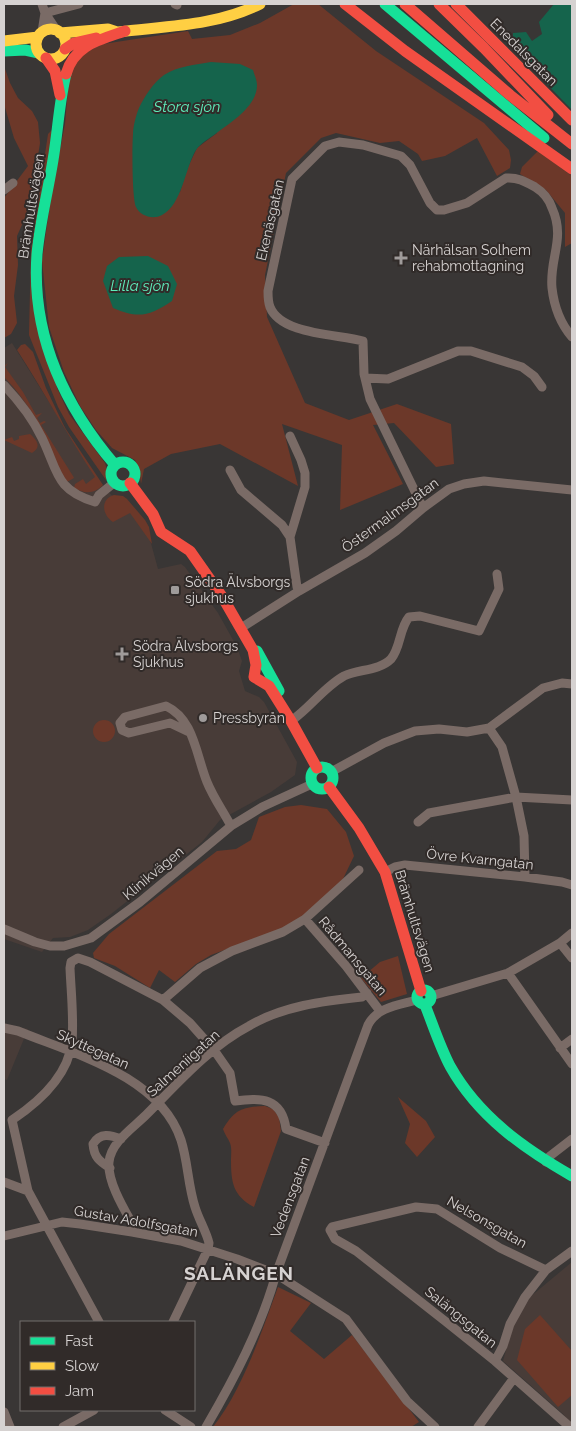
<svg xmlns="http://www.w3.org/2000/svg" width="576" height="1431" font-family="Raleway,sans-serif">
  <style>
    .built { fill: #483c38 }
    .green { fill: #6c3829; fill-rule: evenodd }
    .water { fill: #15644c }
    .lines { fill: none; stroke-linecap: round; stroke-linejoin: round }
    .street { stroke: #7a6b66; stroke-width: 9 }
    .fast { stroke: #16e098; stroke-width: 11 }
    .slow { stroke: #ffcf43; stroke-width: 11 }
    .jam { stroke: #f24e42; stroke-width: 11 }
    .poi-dot { fill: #9f9b9a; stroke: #312b29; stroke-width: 2 }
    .labels { text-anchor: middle; stroke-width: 4; stroke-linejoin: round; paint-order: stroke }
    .street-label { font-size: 14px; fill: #d6d2d1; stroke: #312b29 }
    .poi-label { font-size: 14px; fill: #d6d2d1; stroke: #312b29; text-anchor: start }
    .water-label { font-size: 15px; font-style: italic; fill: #5fedbb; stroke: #312b29 }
    .district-label { font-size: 19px; font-weight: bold; letter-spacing: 1px; fill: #d6d2d1; stroke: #312b29 }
  </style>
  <rect width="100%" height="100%" fill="#393635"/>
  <path class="built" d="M12 343 98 480 114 498 129 505 149 536 158 569 181 564 185 567 218 613 237 647 242 661 239 671 245 691 259 697 264 702 297 762 295 775 271 792 220 820 202 842 111 914 88 930 70 937 53 938 42 952 4 939V348Z
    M4 1024 28 1029 7 1080 4 1079Z
    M572 1262V1425L563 1414 503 1361 512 1328 530 1297Z"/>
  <path class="green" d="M294 4H318L376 51 484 123 509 150 511 160 510 168 497 176 477 138 445 156 422 161 418 154 399 141 380 143 336 133 321 138 286 173 265 275 267 317 305 403 349 420 397 404 451 424 454 464 436 467 394 423 373 425 403 484 340 510 342 445 282 424 298 486 220 444 171 454 144 469 141 484 139 469 135 460 112 448 96 430 80 406 64 372 49 327 42 261 51 196 65 124 69 78 73 65 81 55 103 44 188 31 192 39 230 35 260 23ZM133 133H217L197 148 187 169 180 192 136 206Z
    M4 66 10 83 18 98 32 111 38 122 40 143 33 188 25 218 17 236 18 265 14 296 17 323 11 334 4 338V198L28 166 14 138 4 104Z
    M52 130V140L33 264 57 388 69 414 105 463 107 470 106 480 69 427 58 407 29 335 31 248 48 134Z
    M538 151 572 176V243L565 247V213L546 190 520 174 522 167Z
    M25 344 33 352 46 388 65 428 103 485C94 494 85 494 74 488L75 484 83 479 86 484 95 477C68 436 44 392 17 350L21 345Z
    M8 363 5 367 23 392 36 415 42 413 37 418 40 423 44 421 46 422 41 425 73 476 74 478 67 482 62 477C47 440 33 406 4 377V366Z
    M30 434C37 440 42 447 32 453L4 440 12 437 14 441 19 439V436Z
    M114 495 123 496 127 499 145 520 149 527 152 544 130 513 113 522C102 515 100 499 114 495Z
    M93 731a11 11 0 1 1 22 0a11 11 0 1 1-22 0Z
    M301 805 327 809 346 832 354 856 342 881 307 914 281 929 211 955 196 964 175 982 159 970 150 988 115 966 94 958 93 953 109 934 217 851 236 849 251 840 259 817 285 807Z
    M398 956 407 994 381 1002 361 978 380 962Z
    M398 1097 426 1121 435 1137 417 1157 405 1143 410 1124Z
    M265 1106 273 1109 279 1117 281 1131 254 1207C233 1196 231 1182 231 1160 231 1155 232 1148 230 1143 228 1138 225 1135 223 1129 235 1109 243 1107 265 1106Z
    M278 1287 311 1303 290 1331 324 1359 352 1335 419 1422 411 1427H213C242 1391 262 1331 278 1287Z
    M540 1315 572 1351V1395L558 1407 517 1360 525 1329Z"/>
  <path class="water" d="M554 4H572V110L513 49V33L526 32 532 41 542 34 539 22Z
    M211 62 240 64 253 70C254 74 257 80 257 85 257 107 230 123 214 135 208 139 200 144 196 150 185 168 182 205 162 215 153 220 140 216 136 207 132 198 132 146 133 134 133 127 136 115 139 108 144 97 154 82 164 75 178 66 195 65 211 62Z
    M148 256 168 266 177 284 172 301C149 316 139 319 113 308L103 281 107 266 119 257Z"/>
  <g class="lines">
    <path class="street" d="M42 4 45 13 57 31
      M175 4 177 5
      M45 13 79 4
      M42 32 45 13
      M4 190 13 183
      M365 378 388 379 458 351H471L522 367 534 376 542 387
      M4 385C19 401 32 417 42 438 58 471 55 490 95 502L99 495 115 482
      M290 436 301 460 305 473V487L290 537 297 587 299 591
      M230 470 241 490 282 525 290 537
      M423 508 370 399 364 374 363 341C338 334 281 335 270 307 268 302 268 296 268 291L292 179 325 146 339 142 363 145 401 156 410 165 430 203 437 210H444L467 203 506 178C518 177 526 182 535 187 543 192 549 199 552 208 566 239 549 258 552 288 554 306 560 323 572 337
      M241 628 299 591 365 553 396 531 423 508 449 489 464 484 484 481 572 490
      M291 721C310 708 324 687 344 676 358 669 379 671 391 659 401 647 399 629 409 617L420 616 479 631 499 589 497 574
      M489 728 502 747 516 797 524 836 525 877
      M189 732 170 723 129 733 122 730 120 723 125 717 166 706C194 719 196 755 207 782 213 797 223 811 231 826
      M331 772 384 743 415 731 439 729 467 732 489 728 543 688 562 683 572 684
      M418 822 429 813 516 797 572 800
      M385 872 395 867 405 865 525 877 562 882 572 885
      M305 919 346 966 380 1011
      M4 929 35 942 50 946H64L91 938 140 902 231 826 262 807 312 784
      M560 943 572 958
      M508 973 572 1064
      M431 996 508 973 560 943 572 933
      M163 1000 200 968 232 951 283 932 305 919 359 870
      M4 1028 18 1031C74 1054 160 1076 181 1140 188 1162 188 1186 195 1207 199 1220 206 1231 209 1243L208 1249 173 1322
      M560 1048 572 1039
      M12 1120C39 1102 68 1076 72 1042 74 1018 71 992 70 968L71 962 78 958 90 962 163 1000 190 1023 214 1050 230 1073 235 1101C261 1097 282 1098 286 1129L325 1143
      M12 1120 28 1191 99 1322
      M546 1162 550 1156 572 1139
      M110 1168C99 1161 94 1157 93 1144 100 1132 111 1135 121 1139
      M4 1182 28 1191
      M132 1232 133 1225C124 1209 107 1181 109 1162 111 1142 133 1128 146 1115 177 1084 209 1047 249 1026 283 1006 323 1001 362 997L367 993
      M4 1236 62 1222 80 1224 132 1232 181 1241 237 1259 276 1274 346 1319 407 1401 435 1427
      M546 1270 500 1248 437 1209 416 1207 332 1227 330 1230 335 1239 356 1251 445 1321 495 1361 570 1427
      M495 1361 503 1346 510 1324 525 1297 546 1270 572 1251
      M165 1410 191 1427
      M4 1412 10 1427
      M63 1427 94 1410
      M206 1427C234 1379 261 1328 276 1274L368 1025C377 1007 399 1005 417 1000
      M478 1427 514 1378"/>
    <path class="fast" d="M385 4 544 138
      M4 51 25 50 39 53
      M66 74C59 102 58 131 53 160 48 191 40 222 37 254 31 335 63 404 115 465
      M111 474a12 12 0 1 1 24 0a12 12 0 1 1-24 0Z
      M257 651 279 691
      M311 778a11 11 0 1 1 22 0a11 11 0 1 1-22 0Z
      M417 997a7 7 0 1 1 14 0a7 7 0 1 1-14 0Z
      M425 1005C433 1025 440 1047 450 1066 478 1116 523 1148 572 1176"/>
    <path class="slow" d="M36 44a15 15 0 1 1 30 0a15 15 0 1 1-30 0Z
      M118 32C166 26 216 26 260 4
      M60 33 108 29 117 32
      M4 41 38 37"/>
    <path class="jam" d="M345 4 405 51 572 169
      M405 4 510 95 572 144
      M439 4 484 48 548 115
      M456 4 572 120
      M65 49 74 43 96 38
      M46 58 55 71 60 95
      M66 74C74 45 99 40 125 31
      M130 483 153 514 161 532 190 551 223 598 253 650 256 665 254 677 269 686 291 721 317 768
      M329 787 359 828 385 872 421 991"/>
  </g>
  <g class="poi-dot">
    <path d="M398.5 250.5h5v5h5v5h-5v5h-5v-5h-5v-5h5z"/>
    <rect x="170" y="585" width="10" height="10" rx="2.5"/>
    <path d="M119.5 646.5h5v5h5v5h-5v5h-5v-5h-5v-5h5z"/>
    <circle cx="203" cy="718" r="5"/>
  </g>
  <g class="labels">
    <g class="street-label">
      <text transform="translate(524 52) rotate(45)" y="5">Enedalsgatan</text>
      <text transform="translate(31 206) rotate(-81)" y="5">Brämhultsvägen</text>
      <text transform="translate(270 220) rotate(-77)" y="5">Ekenäsgatan</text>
      <text transform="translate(390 515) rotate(-36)" y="5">Östermalmsgatan</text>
      <text transform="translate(480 859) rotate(6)" y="5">Övre Kvarngatan</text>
      <text transform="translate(153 873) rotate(-40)" y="5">Klinikvägen</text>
      <text transform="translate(415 921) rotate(73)" y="5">Brämhultsvägen</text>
      <text transform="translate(353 956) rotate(50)" y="5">Rådmansgatan</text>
      <text transform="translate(93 1049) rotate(24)" y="5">Skyttegatan</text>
      <text transform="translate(183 1063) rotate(-42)" y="5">Salmeniigatan</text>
      <text transform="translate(290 1197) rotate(-69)" y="5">Vedensgatan</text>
      <text transform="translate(136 1221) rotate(10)" y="5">Gustav Adolfsgatan</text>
      <text transform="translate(487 1222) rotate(30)" y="5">Nelsonsgatan</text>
      <text transform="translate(461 1317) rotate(39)" y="5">Salängsgatan</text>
    </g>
    <g class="poi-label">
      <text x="412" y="255">Närhälsan Solhem<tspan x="412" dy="16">rehabmottagning</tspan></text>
      <text x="185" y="587">Södra Älvsborgs<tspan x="185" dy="16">sjukhus</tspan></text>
      <text x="133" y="651">Södra Älvsborgs<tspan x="133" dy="16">Sjukhus</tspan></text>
      <text x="213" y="723">Pressbyrån</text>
    </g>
    <g class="water-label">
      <text x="187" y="112">Stora sjön</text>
      <text x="140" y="291">Lilla sjön</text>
    </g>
    <g class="district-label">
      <text x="239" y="1280">SALÄNGEN</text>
    </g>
  </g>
  <rect width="576" height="1431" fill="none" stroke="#d6d2d1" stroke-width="10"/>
  <rect x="20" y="1321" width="175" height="90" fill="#312b29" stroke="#736e6c"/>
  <rect x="30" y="1337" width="25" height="8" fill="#16e098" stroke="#736e6c"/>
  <text x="65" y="1346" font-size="15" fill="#d6d2d1">Fast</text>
  <rect x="30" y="1362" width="25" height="8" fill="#ffcf43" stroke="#736e6c"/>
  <text x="65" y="1371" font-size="15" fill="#d6d2d1">Slow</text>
  <rect x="30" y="1387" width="25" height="8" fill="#f24e42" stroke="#736e6c"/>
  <text x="65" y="1396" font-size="15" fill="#d6d2d1">Jam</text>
</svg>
